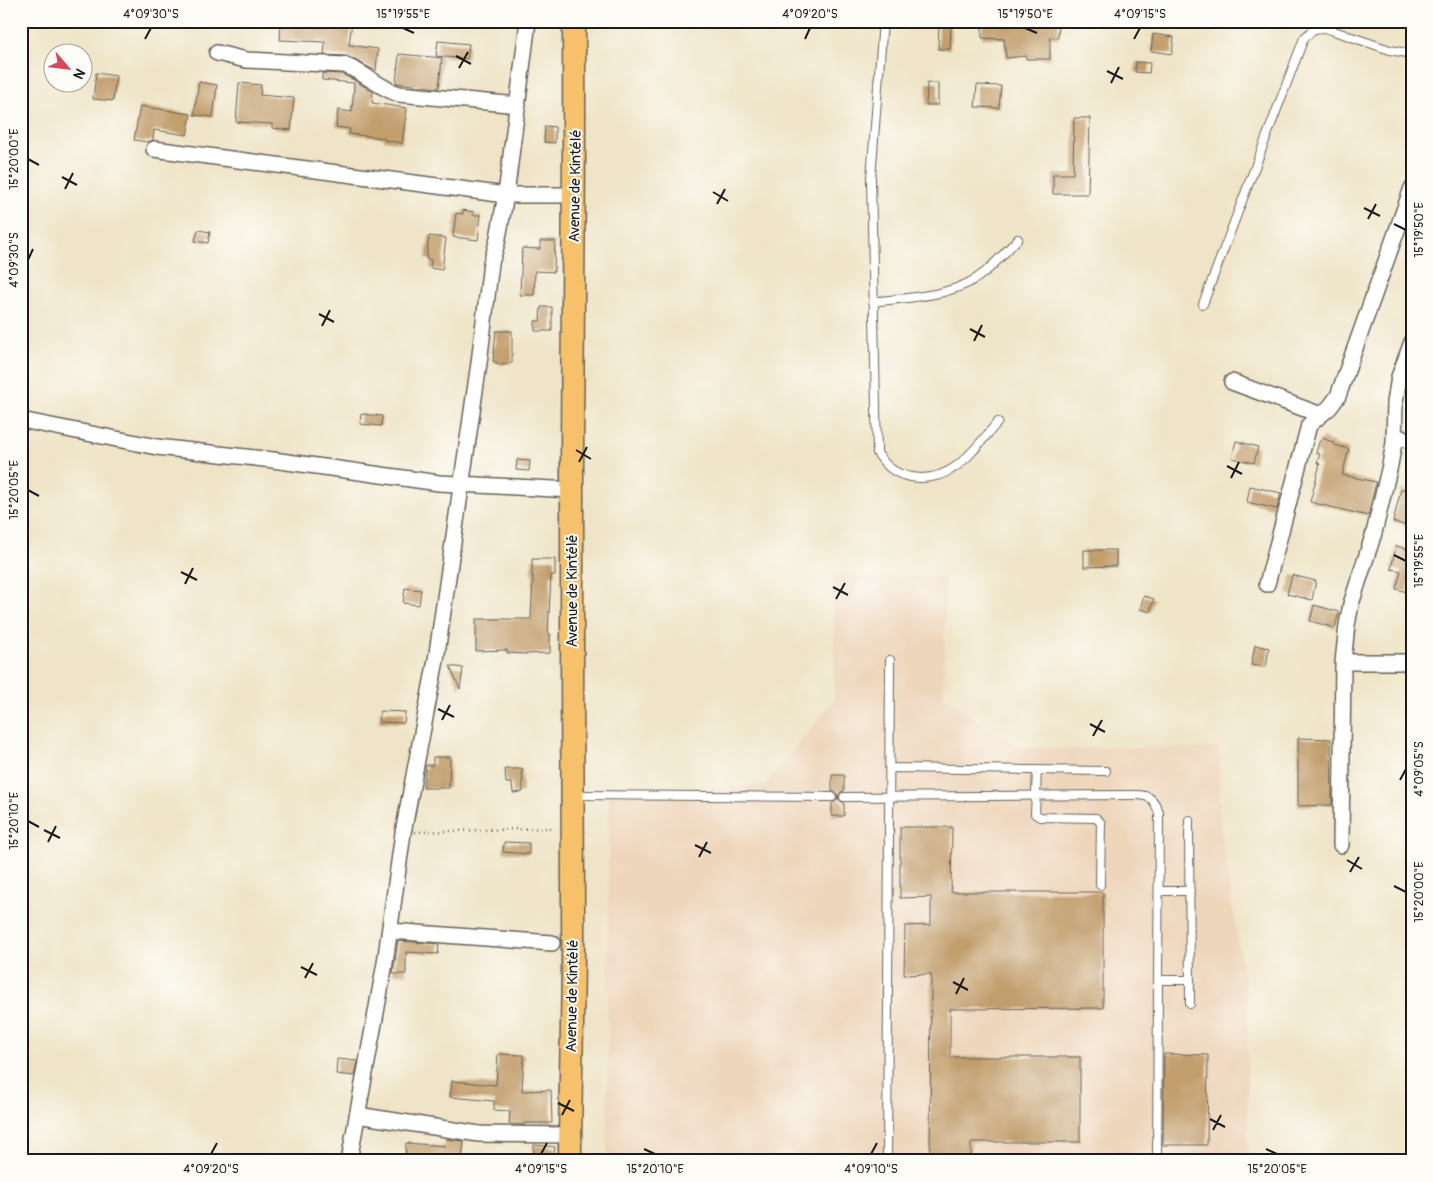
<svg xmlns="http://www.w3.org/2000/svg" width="1433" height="1182" font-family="Pangolin,sans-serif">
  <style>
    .built { fill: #eed6bb }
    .building { fill: #c29e6d }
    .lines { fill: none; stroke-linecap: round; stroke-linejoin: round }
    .lane-casing { stroke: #666258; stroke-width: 10 }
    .street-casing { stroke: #666258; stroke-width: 18 }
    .primary-casing { stroke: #666258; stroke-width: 25 }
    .path { stroke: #666258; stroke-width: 2.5; stroke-dasharray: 1 4; stroke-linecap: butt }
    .lane { stroke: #fff; stroke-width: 8 }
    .street { stroke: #fff; stroke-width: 15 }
    .primary { stroke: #f6c16b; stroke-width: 22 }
    .ticks { fill: none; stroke: #1c1c1c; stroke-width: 2 }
    .labels { text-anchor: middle; stroke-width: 4; stroke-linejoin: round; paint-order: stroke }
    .street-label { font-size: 15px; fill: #1c1c1c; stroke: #fdfcf7 }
    .neatline { fill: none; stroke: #1c1c1c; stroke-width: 2 }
    .ticks-label { font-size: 12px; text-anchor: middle; fill: #1c1c1c }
  </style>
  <rect width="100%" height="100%" fill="#fdfcf7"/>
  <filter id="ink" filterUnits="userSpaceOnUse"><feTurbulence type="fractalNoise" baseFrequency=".02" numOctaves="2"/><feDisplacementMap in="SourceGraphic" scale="10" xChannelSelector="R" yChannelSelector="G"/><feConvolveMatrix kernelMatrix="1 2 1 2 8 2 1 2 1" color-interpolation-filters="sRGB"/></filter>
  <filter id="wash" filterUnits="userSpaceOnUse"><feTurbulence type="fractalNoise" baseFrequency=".0096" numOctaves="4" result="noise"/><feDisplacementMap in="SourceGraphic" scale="20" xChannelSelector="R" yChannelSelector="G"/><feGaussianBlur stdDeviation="1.12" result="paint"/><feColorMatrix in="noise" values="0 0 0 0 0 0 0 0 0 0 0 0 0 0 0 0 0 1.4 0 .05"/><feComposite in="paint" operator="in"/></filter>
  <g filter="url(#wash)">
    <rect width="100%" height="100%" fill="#efe4c7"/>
    <path class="built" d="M834 576 945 577 944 697 1018 748H1219L1220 825 1247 997 1248 1161H607L609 795 765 785 834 700Z"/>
    <g id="blocks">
      <path class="building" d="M281 21H352L349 45 378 49 376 71 347 56 324 55 325 42 280 40Z
        M982 21H1059L1058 38 1050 37V59H1026V56L1006 58 1004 39 982 38Z
        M939 25H951L950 49H938Z
        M1153 34 1174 37 1172 54 1151 51Z
        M438 41 469 44 467 59 436 56Z
        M399 54 442 58 439 88 396 83Z
        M1136 62 1150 63 1149 73 1135 72Z
        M96 73 116 76 113 101 93 99Z
        M322 73 342 74 354 80 373 92 372 103 407 108 402 143 384 140V138L349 134 350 129 336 127 338 110 352 112 354 86V83L322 80Z
        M199 82 217 85 213 117 194 115Z
        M239 83 261 85 260 95 294 98 291 130 272 128V124L236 122Z
        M927 83H938V105H926Z
        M977 85 1001 86 999 108 975 107Z
        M140 106 191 114 187 135 154 130 153 140 148 142 134 140Z
        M1074 118H1090L1088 194H1053V174H1073Z
        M545 126 555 127V143L544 142Z
        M463 210 474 212 473 215H481L478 240 453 237 456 213 463 214Z
        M198 230 210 232 208 243 195 241Z
        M429 236 446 238 442 270 430 268 431 260 426 259Z
        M540 241H555L554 272 535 271 534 295H520L522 248 540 249Z
        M541 307H552V331H535V321H540Z
        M496 331H512V363L501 365 493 361Z
        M361 414 382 416 381 426 360 424Z
        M1323 438 1334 443 1335 445 1349 449 1342 475 1376 482 1368 516 1310 502 1320 464 1317 463 1320 454 1316 453 1319 442Z
        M1236 441 1258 447 1254 463 1232 458Z
        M517 460 530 461 529 471 516 470Z
        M1250 486 1281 493 1277 509 1247 502Z
        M1401 489 1412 491V527L1393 522Z
        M1396 546 1412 550V572L1407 592 1396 589 1401 571 1391 569Z
        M1084 550H1116V566L1084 567Z
        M532 559H555V575H551L548 634H550V653L526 654 507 653V650L476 651V619H531L533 576H532Z
        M1292 575 1316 581 1312 600 1287 594Z
        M405 588 421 590 419 605 403 603Z
        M1144 596 1154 599 1150 612 1140 609Z
        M1314 605 1339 612 1335 628 1310 621Z
        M1255 645 1269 648 1266 667 1251 665Z
        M450 666 463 668 460 689Z
        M380 711 405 712 404 723 379 722Z
        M1298 738 1331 739 1332 805 1298 806Z
        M433 757H450L449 788H423L426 765H433Z
        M505 769H522L523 792 513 793 512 783H506Z
        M832 775H844V791L841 792 838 797 839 800 844 803V816H832V803L835 802 838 798 837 794 832 791Z
        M900 827H952L951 892H1103V1008L950 1009V1057H1080V1142H971V1161H930L931 974 904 975 905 926 931 925V897L900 898Z
        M504 842 529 843V854L503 852Z
        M398 941 439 944 438 954 406 952V974H393Z
        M498 1054 524 1055 522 1091 551 1090 552 1123H524V1125L509 1124 510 1111 494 1110V1101L450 1097 452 1081 496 1085Z
        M1164 1054 1208 1055 1207 1145H1163Z
        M337 1059 358 1061 355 1076 336 1074Z
        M446 1139 464 1141 462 1161H405L406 1143 445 1146Z
        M534 1145 555 1147 553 1161H533Z"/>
    </g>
  </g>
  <g filter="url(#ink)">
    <use href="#blocks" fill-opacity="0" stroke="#666258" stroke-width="1"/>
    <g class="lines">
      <g class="lane-casing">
        <path id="lane" d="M883 21 871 178 877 453C886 466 894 474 911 477 953 484 973 450 998 422
          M873 302C910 297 956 297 985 272 997 262 1007 250 1018 239
          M1203 304 1304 38 1314 29 1325 28 1390 50 1412 54
          M890 768 1106 771
          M1037 770 1035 814 1040 817 1096 818 1101 823 1100 885
          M574 795 832 797
          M844 797 1136 795C1150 795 1154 799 1159 813L1157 1161
          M1189 820 1190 1004
          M1159 891H1190
          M1158 980H1190
          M887 1161 890 660
          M1116 1161 1157 1160"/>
      </g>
      <g class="street-casing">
        <path id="street" d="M217 53 246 60 344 65C364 72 379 88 399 94L518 105
          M154 149 506 195 528 21
          M1232 382 1321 415
          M21 420 157 447 273 460 439 483 572 490
          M1394 436 1412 441
          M1267 584 1309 425 1330 407 1338 396 1412 188
          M1343 662H1412
          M1341 845 1343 662 1347 625 1351 604 1374 533 1390 465 1394 443 1395 402 1399 377 1412 342
          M390 931 552 943
          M357 1115 479 1134 570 1135
          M349 1161 385 963 403 833 436 660 479 363 491 263 497 243 506 195H575"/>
      </g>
      <g class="primary-casing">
        <path id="primary" d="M570 1161C570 1075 574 989 573 903 572 766 572 628 572 491 572 334 575 178 574 21"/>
      </g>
      <path class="path" d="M415 832 555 828"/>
      <use href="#lane" class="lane"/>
      <use href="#street" class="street"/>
      <use href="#primary" class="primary"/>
    </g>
  </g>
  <path class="ticks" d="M403 28 414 33M1025 28 1037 33M145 39 151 28M805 39 810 28M1134 39 1140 28M456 56 471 64M459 68 468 52M1107 71 1123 79M1111 83 1119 67M28 159 39 165M62 177 77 185M65 189 73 173M713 192 728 201M717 204 725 189M1364 208 1380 216M1368 219 1376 204M1394 224 1406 230M28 260 33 249M319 314 334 322M322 326 330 310M970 329 985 337M974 341 982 325M576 450 591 459M579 462 587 447M1227 466 1242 474M1231 478 1239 462M28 490 39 496M1394 555 1406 561M181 572 197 580M185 584 193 568M833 587 848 595M836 599 845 583M438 709 454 717M442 720 450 705M1090 724 1105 732M1093 736 1102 720M1400 780 1406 769M28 821 39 827M44 830 60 838M48 842 56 826M695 845 711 853M699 857 707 842M1347 860 1362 869M1350 872 1359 857M1394 886 1406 892M301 967 317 975M305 978 313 963M953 982 968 990M956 994 964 978M558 1103 574 1111M562 1115 570 1100M1210 1119 1225 1127M1213 1130 1221 1115M644 1149 655 1154M1266 1149 1277 1154M211 1154 217 1143M541 1154 547 1143M871 1154 877 1143"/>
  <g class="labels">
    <g class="street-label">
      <text transform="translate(575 186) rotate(-89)" y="5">Avenue de Kintélé</text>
      <text transform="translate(572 591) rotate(-90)" y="5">Avenue de Kintélé</text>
      <text transform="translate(572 996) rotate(-89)" y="5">Avenue de Kintélé</text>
    </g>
  </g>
  <rect width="1433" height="1182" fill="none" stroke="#fdfcf7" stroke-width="55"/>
  <g transform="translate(68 68) rotate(118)"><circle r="24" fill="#fdfcf7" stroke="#a3a29f"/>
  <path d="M0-4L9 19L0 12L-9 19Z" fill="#d1495b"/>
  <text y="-8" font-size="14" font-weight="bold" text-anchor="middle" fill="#1c1c1c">N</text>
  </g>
  <rect x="28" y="28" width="1378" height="1126" class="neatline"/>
  <g class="ticks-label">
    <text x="151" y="18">4°09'30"S</text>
    <text x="403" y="18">15°19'55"E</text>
    <text x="810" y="18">4°09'20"S</text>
    <text x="1025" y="18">15°19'50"E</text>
    <text x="1140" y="18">4°09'15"S</text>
    <text transform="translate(14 159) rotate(-90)" y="4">15°20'00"E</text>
    <text transform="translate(1419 230) rotate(-90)" y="4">15°19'50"E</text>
    <text transform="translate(14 260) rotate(-90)" y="4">4°09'30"S</text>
    <text transform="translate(14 490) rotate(-90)" y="4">15°20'05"E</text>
    <text transform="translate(1419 561) rotate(-90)" y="4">15°19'55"E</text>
    <text transform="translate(1419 769) rotate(-90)" y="4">4°09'05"S</text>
    <text transform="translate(14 821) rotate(-90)" y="4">15°20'10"E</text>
    <text transform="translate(1419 892) rotate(-90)" y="4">15°20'00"E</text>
    <text x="211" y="1173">4°09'20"S</text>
    <text x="541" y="1173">4°09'15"S</text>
    <text x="655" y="1173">15°20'10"E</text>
    <text x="871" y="1173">4°09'10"S</text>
    <text x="1277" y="1173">15°20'05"E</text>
  </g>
</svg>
